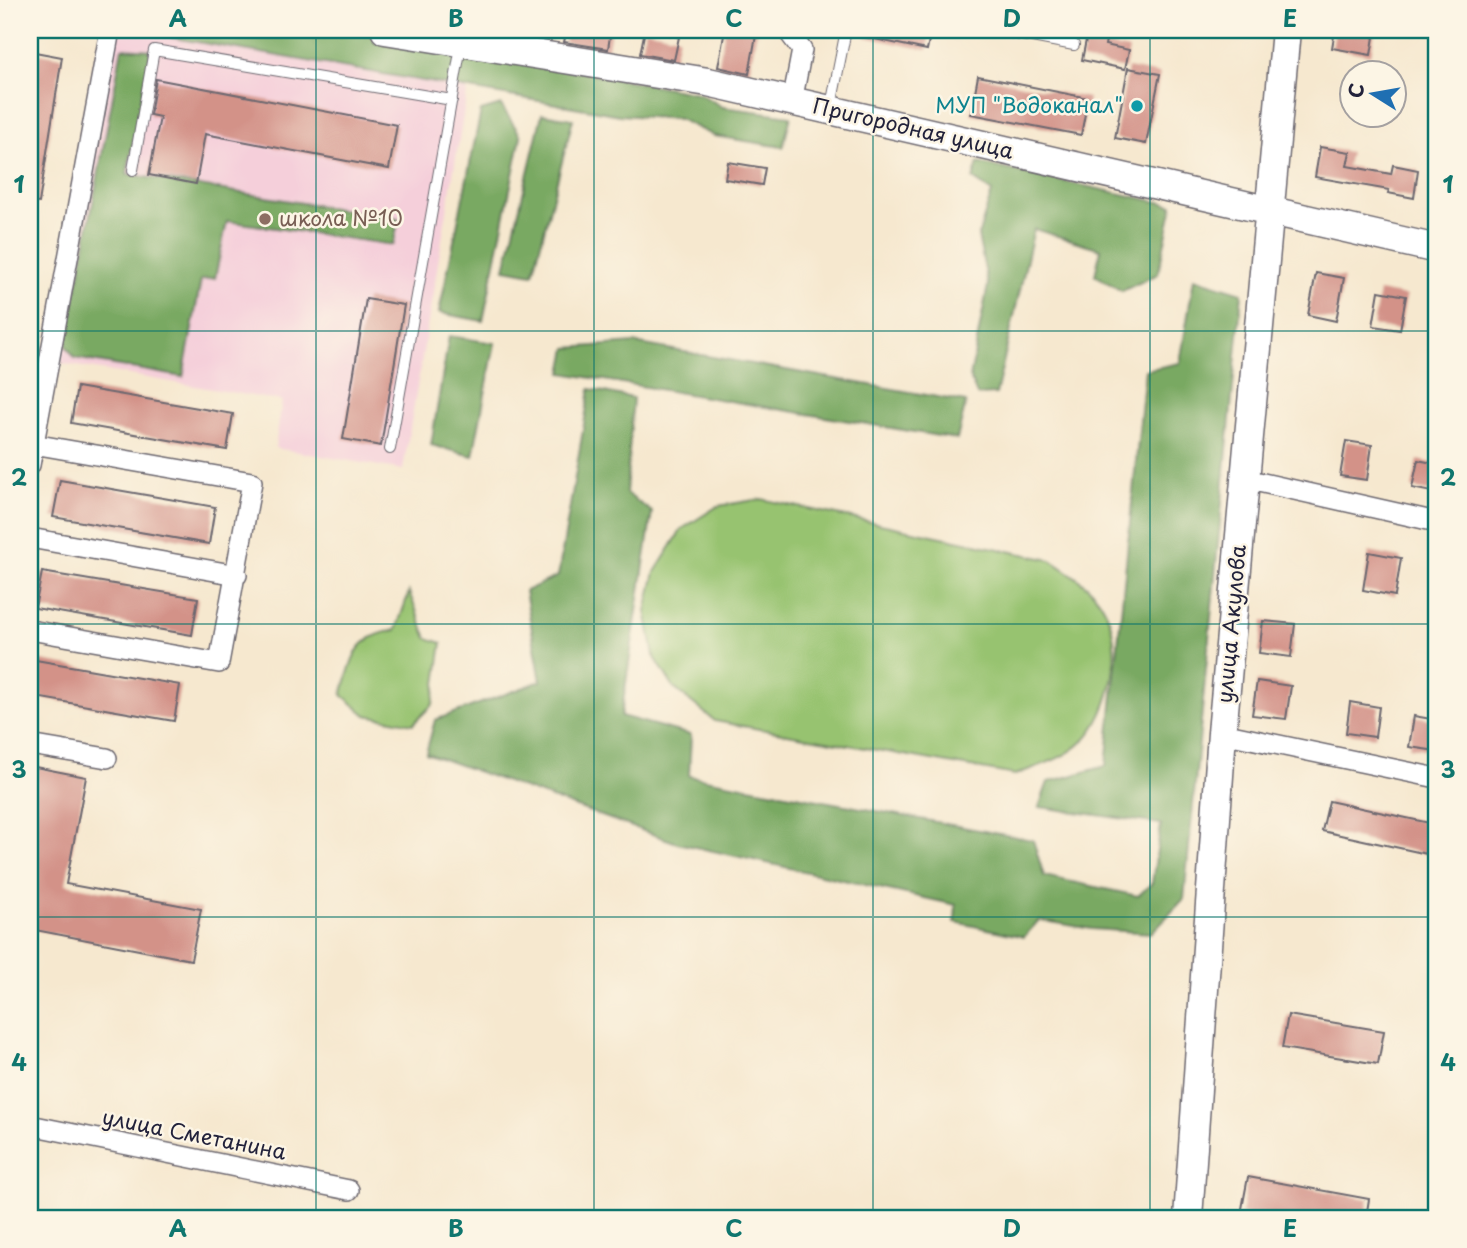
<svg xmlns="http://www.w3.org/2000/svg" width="1467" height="1248" font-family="'Playpen Sans',sans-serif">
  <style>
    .built { fill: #f5cfda }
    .green { fill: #97c370; stroke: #5c7256; stroke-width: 2 }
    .forest { fill: #79a962; stroke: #4e664e; stroke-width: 2 }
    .building { fill: #d39288 }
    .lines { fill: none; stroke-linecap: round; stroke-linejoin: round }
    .lane-casing { stroke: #6c676f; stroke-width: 12 }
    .street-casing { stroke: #6c676f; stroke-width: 22 }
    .secondary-casing { stroke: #6c676f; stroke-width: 31 }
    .lane { stroke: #fff; stroke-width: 10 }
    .street { stroke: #fff; stroke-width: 19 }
    .secondary { stroke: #fff; stroke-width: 28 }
    .grid { fill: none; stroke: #0f766e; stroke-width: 2; stroke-opacity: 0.55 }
    .culture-dot { fill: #0f9aa8; stroke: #fcf5e5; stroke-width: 2.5 }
    .education-dot { fill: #8d6e63; stroke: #fcf5e5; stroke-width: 2.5 }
    .labels { text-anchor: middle; stroke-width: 5; stroke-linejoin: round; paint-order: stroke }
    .culture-label { font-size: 21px; fill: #0d838f; stroke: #fcf5e5; text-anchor: end }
    .street-label { font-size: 21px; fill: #22223b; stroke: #fcf5e5 }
    .education-label { font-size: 21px; fill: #785e54; stroke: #fcf5e5; text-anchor: start }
    .neatline { fill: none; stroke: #0f766e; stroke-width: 2.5 }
    .grid-label { font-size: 23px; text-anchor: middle; font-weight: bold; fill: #0f766e }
  </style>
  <rect width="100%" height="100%" fill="#fcf5e5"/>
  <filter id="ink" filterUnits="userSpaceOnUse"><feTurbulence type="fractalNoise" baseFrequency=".0143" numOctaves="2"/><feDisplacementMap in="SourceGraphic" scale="14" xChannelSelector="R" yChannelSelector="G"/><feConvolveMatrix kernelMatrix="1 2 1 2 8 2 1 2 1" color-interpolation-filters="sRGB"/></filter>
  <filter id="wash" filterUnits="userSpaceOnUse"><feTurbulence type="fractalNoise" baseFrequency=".00686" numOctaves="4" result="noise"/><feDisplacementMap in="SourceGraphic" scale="28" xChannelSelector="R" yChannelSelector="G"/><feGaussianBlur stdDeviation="1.57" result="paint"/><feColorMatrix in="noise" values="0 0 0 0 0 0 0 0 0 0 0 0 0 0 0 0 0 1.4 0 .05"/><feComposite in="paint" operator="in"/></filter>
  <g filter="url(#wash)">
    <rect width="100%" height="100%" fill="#f6e8cf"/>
    <path class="built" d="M117 30H204L470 75 403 470 275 448 282 401 60 363Z"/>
    <path class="green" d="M761 499 1051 560C1070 573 1092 586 1103 606 1125 643 1114 712 1082 742 1065 759 1037 766 1015 775L715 721 674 688 654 656 646 611 655 572 682 529 718 506Z
      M409 592 427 638 442 643 433 704 413 724 366 715 342 695C353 658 353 637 396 630Z"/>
    <path class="forest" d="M128 30H345L698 93 723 107 791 116 783 147 714 136 679 119 620 115Z
      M122 48 151 50 127 174 399 219 393 245 227 221 215 278 201 280 183 377 75 358 66 346Z
      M501 105 521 136 483 321 439 313 481 111Z
      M542 114 573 119 533 274 505 269Z
      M978 163 1173 205 1158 274 1122 291 1095 275 1101 249 1034 229 996 394 977 395 970 378 988 285 978 236 992 192 973 179Z
      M1194 278 1242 293 1184 899 1151 933 1092 929 1039 920 1024 937 955 922 956 905 677 843 426 753 435 720 541 681 525 591 558 576 590 389 633 398 626 493 652 512 621 716 691 735 689 776 1033 840 1044 876 1138 896 1152 883 1161 824 1039 807 1048 782 1106 766 1145 370 1180 363Z
      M449 336 495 343 473 456 431 445Z
      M634 343 966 402 957 439 562 373 567 348Z"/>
    <g id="blocks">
      <path class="building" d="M567 30H611L608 49 564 42Z
        M645 30 679 37 674 60 640 54Z
        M725 30H757L749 74 718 67Z
        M866 30H931L927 50 865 37Z
        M1088 30H1108L1105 45 1129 50 1125 69 1082 60Z
        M1335 30 1375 31 1371 55 1332 48Z
        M35 52 62 57 39 203 30 202V56L35 57Z
        M1128 68 1160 74 1146 144 1115 138Z
        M978 76 1088 98 1081 135 971 114Z
        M156 79 397 125 389 169 205 134 196 184 149 175 160 117 150 115Z
        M1320 147 1350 152 1347 166 1391 174 1393 165 1418 170 1414 198 1388 193 1389 190 1315 177Z
        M728 162 765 168 762 185 725 179Z
        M1316 273 1344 278 1336 321 1308 315Z
        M1379 291 1406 296 1400 330 1373 326Z
        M366 299 404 305 381 446 343 439Z
        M77 387 233 414 227 450 71 423Z
        M1346 441 1372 445 1367 480 1340 476Z
        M1418 460 1437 464V493L1412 488Z
        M60 480 215 507 209 544 53 517Z
        M1369 552 1401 558 1395 596 1363 590Z
        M42 572 198 598 192 635 35 608Z
        M1263 621 1295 624 1291 657 1259 653Z
        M30 659 180 685 174 721 30 696Z
        M1257 681 1291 686 1286 719 1252 715Z
        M1350 702 1379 707 1375 737 1346 733Z
        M1414 716 1437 720V751L1409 747Z
        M30 766 86 777 66 884 201 909 191 960 30 929Z
        M1329 801 1434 824 1427 854 1322 831Z
        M1288 1015 1384 1031 1378 1064 1282 1048Z
        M1248 1177 1369 1199 1366 1218H1263L1241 1214Z"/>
    </g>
  </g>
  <g filter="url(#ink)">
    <use href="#blocks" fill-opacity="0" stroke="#6c676f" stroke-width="2"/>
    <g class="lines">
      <g class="lane-casing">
        <path id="lane" d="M996 30 1074 45
          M831 106 846 30
          M133 170 154 50 452 100
          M390 449 461 46"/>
      </g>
      <g class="street-casing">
        <path id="street" d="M787 30 802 50 792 102
          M30 465 110 30
          M1245 479 1437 522
          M30 538 237 575
          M30 630 219 663 252 482 33 444
          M1222 733 1437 778
          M30 745 107 758
          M30 1125 349 1190"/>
      </g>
      <g class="secondary-casing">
        <path id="secondary" d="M385 30 708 82 1437 249
          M1188 1218 1222 733 1286 30"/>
      </g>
      <use href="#lane" class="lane"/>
      <use href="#street" class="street"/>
      <use href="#secondary" class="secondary"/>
    </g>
  </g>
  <path class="grid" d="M316 30V1218M594 30V1218M873 30V1218M1150 30V1218M30 331H1437M30 624H1437M30 917H1437"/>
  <circle class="culture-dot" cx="1137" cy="106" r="7"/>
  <circle class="education-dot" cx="265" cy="219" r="7"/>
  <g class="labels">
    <g class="culture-label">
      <text x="1123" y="113">МУП "Водоканал"</text>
    </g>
    <g class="street-label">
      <text transform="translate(913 129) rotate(13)" y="7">Пригородная улица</text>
      <text transform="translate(1232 624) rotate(-85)" y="7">улица Акулова</text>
      <text transform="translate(194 1135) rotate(11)" y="7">улица Сметанина</text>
    </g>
    <g class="education-label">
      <text x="279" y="226">школа №10</text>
    </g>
  </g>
  <rect width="1467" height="1248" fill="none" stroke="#fcf5e5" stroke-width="77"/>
  <g transform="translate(1373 94) rotate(281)"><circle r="33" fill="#fcf5e5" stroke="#a5a1a1" stroke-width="2"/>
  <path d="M0-5L12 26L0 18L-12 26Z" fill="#1f6fb2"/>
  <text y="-10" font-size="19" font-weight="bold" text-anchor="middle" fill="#22223b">С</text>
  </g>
  <rect x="38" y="38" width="1390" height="1172" class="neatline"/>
  <g class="grid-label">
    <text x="178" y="27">A</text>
    <text x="456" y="27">B</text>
    <text x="734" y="27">C</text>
    <text x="1012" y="27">D</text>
    <text x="1290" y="27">E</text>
    <text x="19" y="193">1</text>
    <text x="1448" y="193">1</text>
    <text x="19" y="486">2</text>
    <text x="1448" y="486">2</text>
    <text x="19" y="778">3</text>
    <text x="1448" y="778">3</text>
    <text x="19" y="1071">4</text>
    <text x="1448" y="1071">4</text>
    <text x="178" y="1237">A</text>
    <text x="456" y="1237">B</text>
    <text x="734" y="1237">C</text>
    <text x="1012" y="1237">D</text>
    <text x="1290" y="1237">E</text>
  </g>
</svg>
